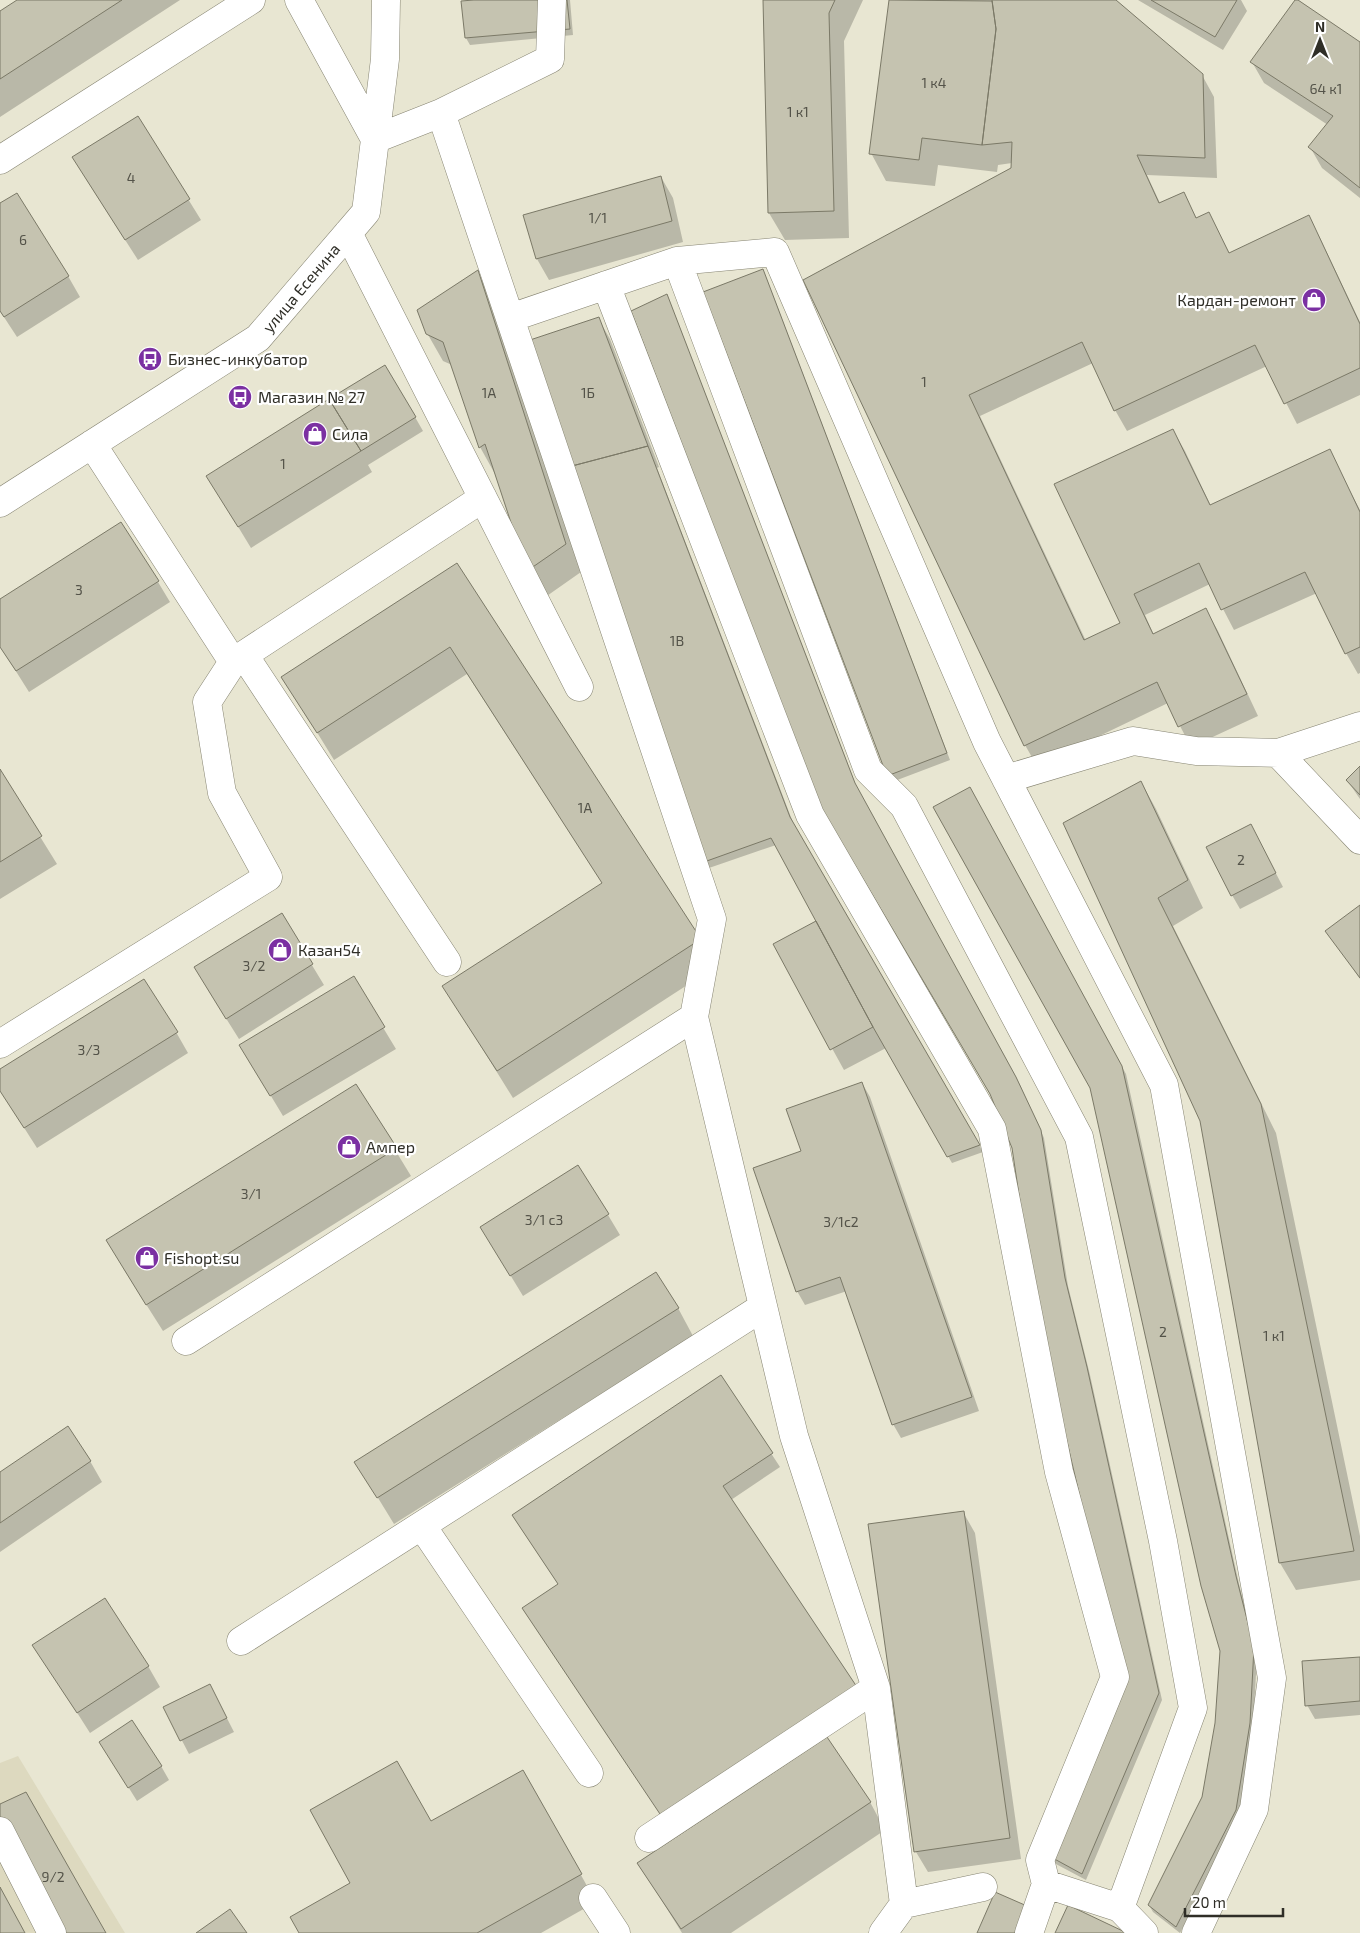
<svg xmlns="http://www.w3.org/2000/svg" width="1360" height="1933" font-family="'Exo 2',sans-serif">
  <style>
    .built { fill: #ddd9bf }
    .shadow { fill: #0003 }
    .building { fill: #c5c3b0; stroke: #7b7967 }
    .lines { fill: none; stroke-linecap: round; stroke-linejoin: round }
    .minor-casing { stroke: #868472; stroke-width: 29 }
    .minor { stroke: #fff; stroke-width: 28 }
    .labels { text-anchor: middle; stroke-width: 4.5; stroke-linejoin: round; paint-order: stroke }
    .number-label { font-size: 14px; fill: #545349 }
    .street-label { font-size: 16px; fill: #2f2e27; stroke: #fff }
    .poi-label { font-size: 16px; fill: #2f2e27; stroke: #fff; text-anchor: start }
  </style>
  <rect width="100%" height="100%" fill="#e8e6d2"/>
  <path class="built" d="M18 1756 125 1933H0V1763Z"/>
  <path class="shadow" d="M20 0H180L0 117V13Z
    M487 0H570L573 35 470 45 466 38 463 2Z
    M764 0H863L844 41 849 238 785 240 769 213Z
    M890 0H1114L1202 75 1214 97 1217 178 1147 175 1160 203 1183 193 1197 219 1209 214 1230 254 1308 217 1320 238 1360 322V395L1297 424 1267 366 1127 431 1115 410 1093 363 980 416 1086 641 1121 624 1173 430 1185 451 1211 506 1329 450 1360 510V673L1358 674 1346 653 1317 593 1234 630 1210 584 1145 615 1154 635 1206 610 1218 631 1258 716 1191 747 1168 703 1037 766 1025 745 804 281 1012 169V163L998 165 997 172 938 165 935 186 886 181 871 153Z
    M1138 0H1241L1247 11 1223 50Z
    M1360 44V198L1322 168 1310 147 1328 125 1264 83 1252 62Z
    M138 118 201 220 138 260 86 179Z
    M661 177 673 198 683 242 549 280 537 259 524 216Z
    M0 205 68 276 80 297 17 337 0 311Z
    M477 272 493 299 581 572 544 598 495 474 480 447 452 365 443 361 427 333Z
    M766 277 950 760 892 782Z
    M667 295 858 791 1020 1085 1044 1138 1068 1286 1090 1375 1162 1700 1086 1880 1054 1863 1051 1856 1126 1684 1013 1148 991 1094 822 806Z
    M598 318 610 339 659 467 657 468 794 825 983 1152 952 1163 886 1048 844 1070 775 945 818 922 776 845 709 868 705 861Z
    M415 417 423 431 368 465 372 472 251 548 220 497Z
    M457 565 715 967 513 1098 444 987 603 884 467 674 334 760 283 677Z
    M158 582 170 602 29 692 0 646V601Z
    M1360 768V799L1347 780Z
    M0 772 57 864 0 899Z
    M1141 782 1156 809 1203 908 1173 926 1276 1133 1360 1536V1580L1296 1590 1280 1563 1201 1121 1065 824Z
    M969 789 1126 1074 1239 1584 1257 1655 1253 1730 1239 1817 1180 1933 1153 1912 1149 1905 1204 1798 1216 1723 1221 1651 1091 1088Z
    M1258 839 1283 887 1240 909 1232 895Z
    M1360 907V979L1327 931Z
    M281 914 324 985 239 1039 207 988Z
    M353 978 396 1049 283 1116 253 1066Z
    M176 1032 188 1053 37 1148 0 1090V1071Z
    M862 1083 870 1097 979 1411 901 1438 893 1424 847 1291 805 1305 797 1291 802 1151Z
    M356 1086 411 1176 163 1331 123 1268Z
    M608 1215 620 1235 523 1296 494 1248Z
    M678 1308 693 1336 394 1524 356 1462Z
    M721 1377 780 1467 731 1500 559 1585 513 1516Z
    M90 1461 102 1482 0 1552V1474Z
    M963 1512 975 1533 1021 1859 928 1872 916 1852Z
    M34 1645 148 1666 160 1687 90 1733Z
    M1360 1658V1715L1315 1719 1307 1705Z
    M210 1685 234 1732 189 1754 165 1708Z
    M109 1756 161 1766 169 1780 137 1801Z
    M538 1798 596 1902 541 1933H300L352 1884Z
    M870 1802 885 1830 731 1933H682L639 1864Z"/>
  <path class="building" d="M17 0H122L0 79V11Z
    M474 0H567L570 29 465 38 461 1Z
    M763 0H835L829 13 834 211 768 213Z
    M889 0 992 1 996 29 982 145 922 138 919 160 869 154Z
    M992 0H1116L1203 74 1205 158 1137 155 1159 203 1184 192 1196 218 1209 212 1229 253 1309 215 1360 324V368L1284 404 1255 345 1114 411 1082 342 969 395 1084 640 1120 623 1054 484 1173 429 1210 505 1330 449 1360 512V647L1345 654 1305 572 1221 610 1199 563 1134 594 1153 634 1206 608 1247 694 1178 727 1157 682 1024 746 803 280 1011 168 1012 142 982 145 996 29Z
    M1151 0H1237L1215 37Z
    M1295 0H1298L1360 42V188L1308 147 1333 116 1250 62Z
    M138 116 190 199 125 240 72 157Z
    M661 176 672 221 536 259 523 215Z
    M17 193 69 276 4 317 0 311V203Z
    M763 269 947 753 887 776 703 292Z
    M478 270 566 544 527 571 485 444 479 448 443 342 426 334 417 310Z
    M667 294 855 783 1016 1077 1041 1130 1065 1278 1087 1367 1159 1693 1082 1874 1049 1856 1124 1684 1052 1378 1032 1282 1012 1148 990 1094 820 806 631 311Z
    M599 317 648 446 572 466 530 340Z
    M385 365 416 417 361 451 329 399Z
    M329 399 361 451 238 527 206 476Z
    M648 446 790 817 980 1145 947 1157 873 1027 771 838 704 862 572 466Z
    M121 522 159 581 16 671 0 647V599Z
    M457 563 701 939 497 1071 442 986 602 883 450 647 317 733 281 677Z
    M1360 766V795L1346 780Z
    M0 769 42 836 0 862Z
    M1141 781 1188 880 1158 898 1261 1104 1354 1551 1279 1563 1200 1121 1063 823Z
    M970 787 1122 1066 1236 1576 1254 1647 1250 1723 1236 1810 1176 1927 1148 1905 1202 1797 1215 1723 1220 1651 1201 1586 1090 1088 933 807Z
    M1251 824 1276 873 1231 896 1206 847Z
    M1360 905V978L1325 931Z
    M282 913 313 964 226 1019 194 967Z
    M816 921 873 1027 830 1050 773 944Z
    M354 976 385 1027 270 1096 239 1045Z
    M144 979 178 1032 24 1128 0 1091V1069Z
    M862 1082 972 1397 892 1425 840 1277 796 1292 753 1168 801 1151 786 1109Z
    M356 1084 397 1148 146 1305 106 1240Z
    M578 1165 609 1214 510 1276 480 1227Z
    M656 1272 679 1308 377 1498 354 1462Z
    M721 1375 773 1453 723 1486 857 1687 662 1817 522 1608 558 1584 512 1515Z
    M68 1426 91 1461 0 1523V1472Z
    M964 1511 1010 1838 914 1852 868 1524Z
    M105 1598 149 1666 77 1713 32 1645Z
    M1360 1657V1701L1305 1706 1302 1661Z
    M210 1684 227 1718 180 1741 163 1707Z
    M132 1720 162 1766 128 1788 99 1742Z
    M827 1737 871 1802 681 1929 637 1863Z
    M397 1761 431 1821 523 1770 582 1874 477 1933H299L290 1917 350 1883 310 1810Z
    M26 1792 106 1933H63L0 1820V1804Z
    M0 1887 25 1933H0Z
    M995 1892 1027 1906 1015 1933H977Z
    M1068 1905 1127 1933H1055Z
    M230 1909 247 1933H196Z"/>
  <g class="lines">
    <g class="minor-casing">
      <path id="minor" d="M299 0 375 139 441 113 550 59 552 0
        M441 113 712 919 694 1017 794 1436 876 1688 904 1904
        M0 160 251 0
        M348 233 579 687
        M677 261 775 252 987 742 1164 1085 1272 1678 1254 1809 1196 1933
        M606 285 810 815 992 1129 1059 1472 1115 1677 1040 1860 1046 1884
        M510 318 677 261 868 770 904 806 1079 1137 1163 1541 1193 1708 1120 1908
        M92 444 233 662 483 498
        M0 503 258 338 366 212 385 59 386 0
        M244 655 447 962
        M1278 753 1360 840
        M1006 779 1133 741 1196 751 1278 753 1360 726
        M0 1044 268 877 222 793 207 702 233 662
        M186 1341 694 1017
        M422 1526 589 1773
        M241 1641 763 1307
        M0 1831 52 1933
        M649 1838 876 1688
        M593 1898 616 1933
        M883 1933 904 1904 983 1887
        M1029 1933 1046 1884 1120 1908 1144 1933"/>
    </g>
    <use href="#minor" class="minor"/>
  </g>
  <defs>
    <g id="shop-disc" transform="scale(1.25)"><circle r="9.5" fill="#7b30a2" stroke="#fff"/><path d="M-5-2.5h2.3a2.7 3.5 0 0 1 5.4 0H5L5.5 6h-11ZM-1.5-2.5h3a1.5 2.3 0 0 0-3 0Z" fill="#fff"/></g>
    <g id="bus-disc" transform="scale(1.25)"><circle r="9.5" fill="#7b30a2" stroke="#fff"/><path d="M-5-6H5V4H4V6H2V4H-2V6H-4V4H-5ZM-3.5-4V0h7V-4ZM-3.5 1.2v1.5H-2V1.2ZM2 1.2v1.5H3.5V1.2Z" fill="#fff"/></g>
  </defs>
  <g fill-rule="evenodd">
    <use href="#shop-disc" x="1314" y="300"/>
    <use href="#bus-disc" x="150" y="359"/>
    <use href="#bus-disc" x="240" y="397"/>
    <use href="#shop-disc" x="315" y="434"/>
    <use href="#shop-disc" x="280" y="950"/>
    <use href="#shop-disc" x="349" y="1147"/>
    <use href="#shop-disc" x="147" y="1258"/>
  </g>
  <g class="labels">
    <g class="number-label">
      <text x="934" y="88">1 к4</text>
      <text x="1326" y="94">64 к1</text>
      <text x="798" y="117">1 к1</text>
      <text x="131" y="183">4</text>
      <text x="598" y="223">1/1</text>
      <text x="23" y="245">6</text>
      <text x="924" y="387">1</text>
      <text x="489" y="398">1А</text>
      <text x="588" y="398">1Б</text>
      <text x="283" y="469">1</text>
      <text x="79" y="595">3</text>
      <text x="677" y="646">1В</text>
      <text x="585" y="813">1А</text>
      <text x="1241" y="865">2</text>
      <text x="254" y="971">3/2</text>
      <text x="89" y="1055">3/3</text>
      <text x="251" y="1199">3/1</text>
      <text x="544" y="1225">3/1 с3</text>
      <text x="841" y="1227">3/1с2</text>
      <text x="1163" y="1337">2</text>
      <text x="1274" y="1341">1 к1</text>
      <text x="53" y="1882">9/2</text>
    </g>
    <g class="street-label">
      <text transform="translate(301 288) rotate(-50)" y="6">улица Есенина</text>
    </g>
    <g class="poi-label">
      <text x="1296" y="306" text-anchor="end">Кардан-ремонт</text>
      <text x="168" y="365">Бизнес-инкубатор</text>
      <text x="258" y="403">Магазин № 27</text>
      <text x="332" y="440">Сила</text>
      <text x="298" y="956">Казан54</text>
      <text x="366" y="1153">Ампер</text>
      <text x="164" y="1264">Fishopt.su</text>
    </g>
  </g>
  <g transform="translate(1320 40)" stroke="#ffffff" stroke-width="4" paint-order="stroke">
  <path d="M0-4L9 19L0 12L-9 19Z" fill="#2f2e27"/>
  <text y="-8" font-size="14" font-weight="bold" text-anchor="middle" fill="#2f2e27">N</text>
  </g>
  <path d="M1185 1908v8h98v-8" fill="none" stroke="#2f2e27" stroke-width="2.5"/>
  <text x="1192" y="1908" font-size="15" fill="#2f2e27" stroke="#ffffff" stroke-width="4" paint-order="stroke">20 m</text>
</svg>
